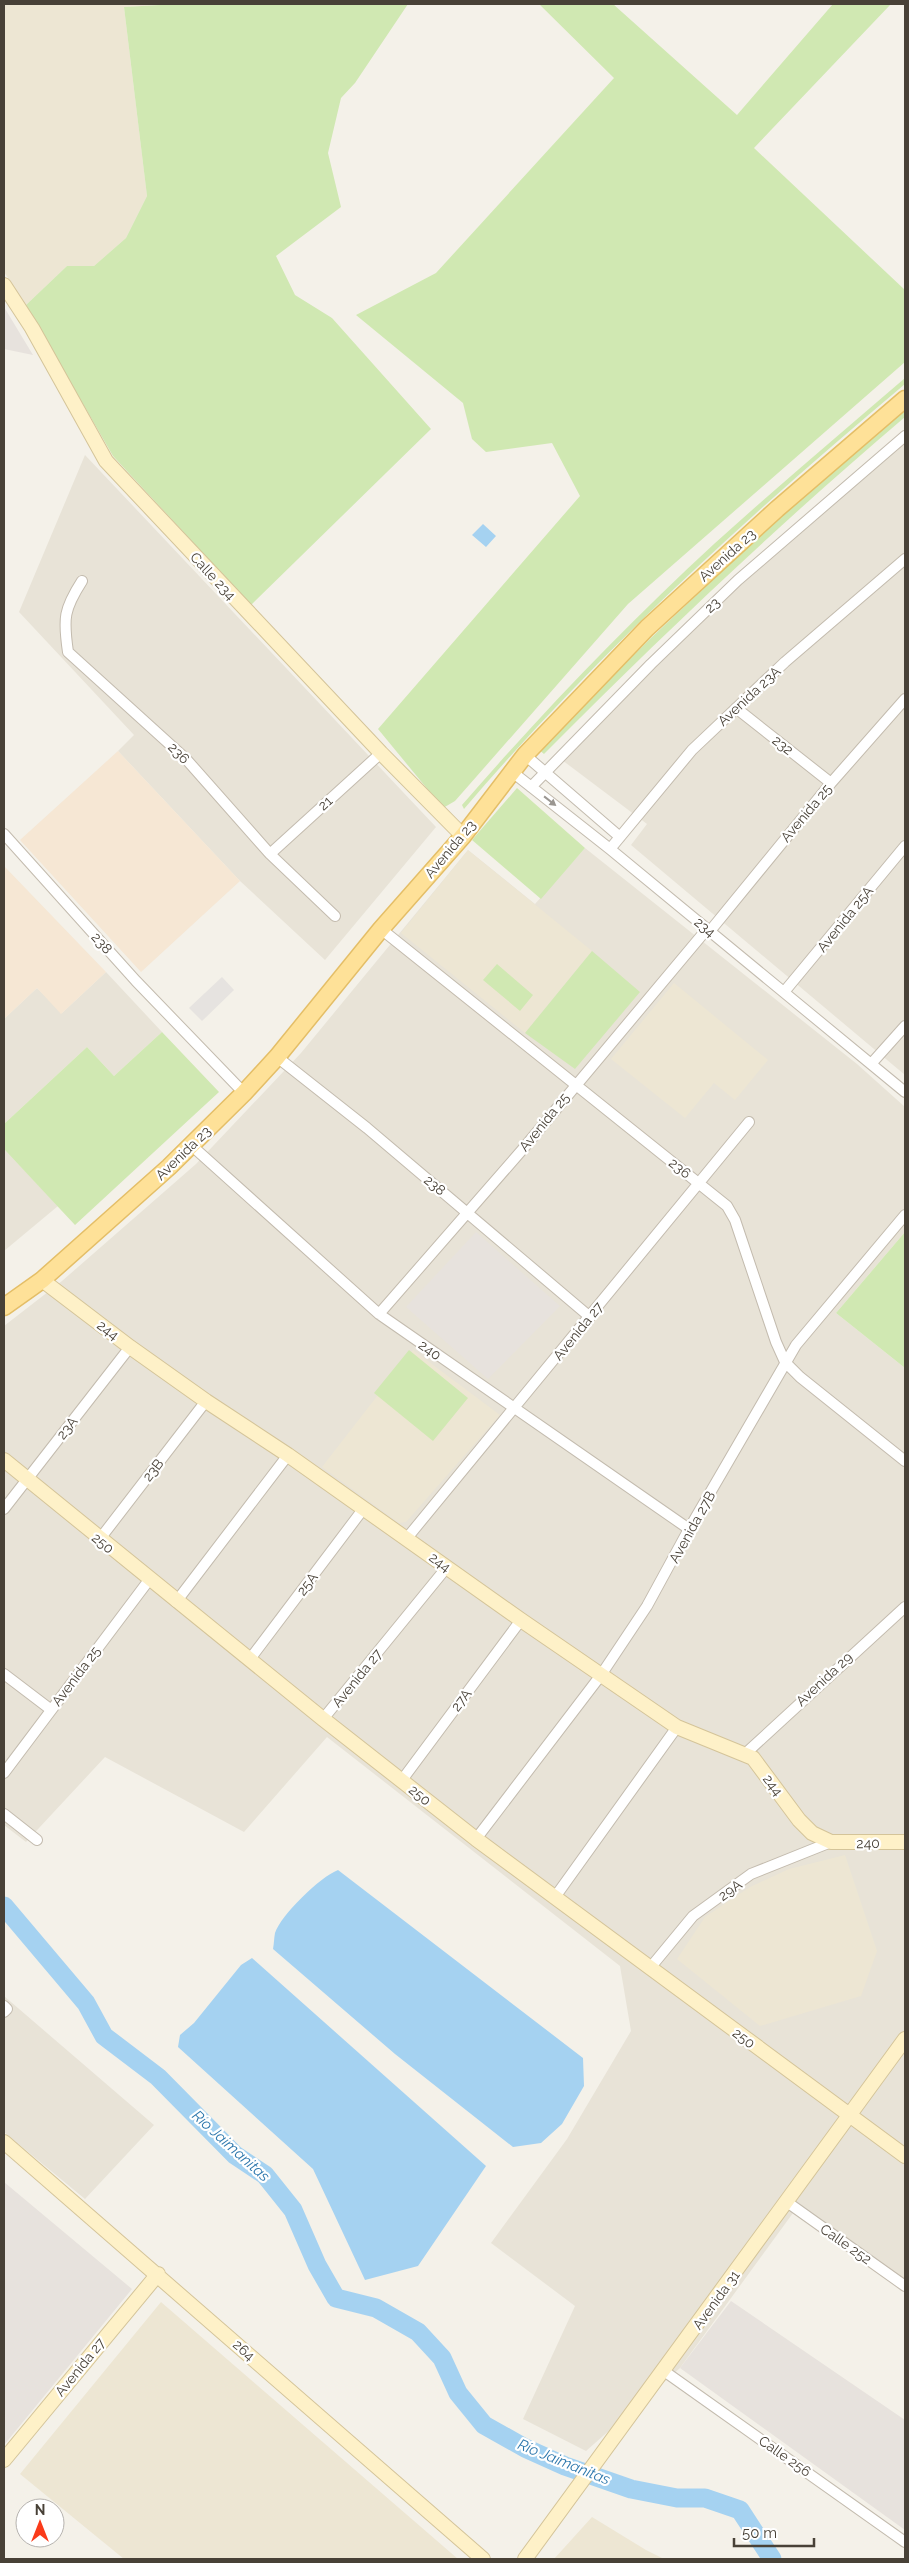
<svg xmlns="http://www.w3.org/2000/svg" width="909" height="2563" font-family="Raleway,sans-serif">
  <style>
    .residential { fill: #e8e3d7 }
    .commercial { fill: #f6e7d4 }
    .industrial { fill: #e7e2dd }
    .education { fill: #ede6d3 }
    .green { fill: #d0e8b2 }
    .parking { fill: #e6e3e0 }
    .water { fill: #a5d2f1 }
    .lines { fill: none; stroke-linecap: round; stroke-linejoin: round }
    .river { stroke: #a5d2f1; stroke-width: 19 }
    .street-casing { stroke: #c3bbae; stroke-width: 12 }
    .secondary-casing { stroke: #d4c499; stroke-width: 16 }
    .primary-casing { stroke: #e4be67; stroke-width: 19 }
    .street { stroke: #fff; stroke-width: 10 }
    .secondary { stroke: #fef1c8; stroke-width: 14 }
    .primary { stroke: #fee198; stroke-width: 16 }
    .oneway { fill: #9a9691 }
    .labels { text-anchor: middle; stroke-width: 4.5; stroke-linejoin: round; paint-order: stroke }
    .street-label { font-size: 14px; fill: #484137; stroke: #fff }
    .water-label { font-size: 15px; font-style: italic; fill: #2e78ad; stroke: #fff }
  </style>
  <rect width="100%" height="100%" fill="#f4f1e9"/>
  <path class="residential" d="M905 441V1075L631 845 647 824 562 760 654 666 739 585Z
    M85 455 436 827 325 960 240 881 118 751 134 735 19 612Z
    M585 848 857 1064 905 1107V1232L836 1313 905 1368V2291L793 2213 680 2368 586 2451 523 2419 575 2306 491 2243 567 2139 631 2031 620 1966 327 1737 244 1832 105 1757 26 1842 4 1825V1326L62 1281 196 1164 301 1053 468 850 535 904Z
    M106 972 162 1032 114 1076 87 1047 4 1124V1019L37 988 62 1013Z
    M4 1149 58 1206 4 1251Z
    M4 1996 154 2125 85 2199 4 2132Z"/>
  <path class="commercial" d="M118 751 240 881 141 972 20 840Z
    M4 866 106 972 61 1014 37 988 4 1019Z"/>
  <path class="industrial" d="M4 307 33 355 4 349Z
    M476 1232 560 1306 488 1379 406 1307Z
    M4 2182 132 2289 4 2445Z
    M731 2301 905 2420V2530L680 2368Z"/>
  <path class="education" d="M4 4H177L124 7 147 196 126 238 94 266H67L26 305 4 272Z
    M468 850 592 951 525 1033 401 933Z
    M674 983 768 1060 735 1100 714 1083 685 1118 611 1059Z
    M413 1350 500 1415 406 1522 399 1523 322 1467Z
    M845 1855 877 1951 861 1996 760 2026 677 1959 705 1917 750 1887 789 1869Z
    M161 2302 458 2559H124L20 2474Z
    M592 2517 646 2550 664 2559H554Z"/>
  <path class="green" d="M177 4H408L355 83 341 98 328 153 341 207 276 256 295 295 332 318 431 429 251 605 113 456 26 305 67 266H94L126 238 147 196 124 7Z
    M539 4H613L737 115 833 4H891L754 148 905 290V362L628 604 455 801 443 808 378 729 580 496 552 443 486 452 472 439 463 403 356 315 436 273 614 78Z
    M905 378V384C749 515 597 653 464 809L462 805C541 714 625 626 714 544 777 487 841 433 905 378Z
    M905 409V417C779 524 660 637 544 754L538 749 652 637 769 527Z
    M517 788 585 848 541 899 472 840Z
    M592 951 640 992 575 1069 525 1033Z
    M497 964 533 995 520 1011 483 980Z
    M162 1032 219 1092 75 1225 4 1149V1124L87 1047 114 1076Z
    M905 1232V1368L836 1313Z
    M409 1350 468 1398 433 1441 374 1393Z"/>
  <path class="parking" d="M222 977 234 990 202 1021 189 1008Z"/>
  <path class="water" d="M483 524 496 536 486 547 472 535Z
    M338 1870 583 2058 584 2086 562 2124 541 2143 513 2147 395 2054 273 1949C274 1944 274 1938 275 1933 281 1915 320 1877 338 1870Z
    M252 1958 486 2166 418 2266 365 2280 313 2169 178 2047 180 2035 194 2023 241 1965Z"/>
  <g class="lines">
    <path class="river" d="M4 1906 86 2003 104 2036 158 2077 235 2155 265 2175 293 2210 317 2265 336 2298 376 2308 418 2332 442 2358 458 2393 484 2425 525 2448 565 2466 631 2489 677 2498H705L740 2510 772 2559"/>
    <g class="street-casing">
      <path id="street" d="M82 581C64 609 63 618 68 652L186 759 270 854 335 916
        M736 708 831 783
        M525 755 620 837
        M511 771 610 849 905 1092
        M531 787 651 664 738 580 905 436
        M4 834 136 981 244 1093
        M610 849 692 750 785 662 905 559
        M270 854 381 753
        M381 929 727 1206 735 1220 776 1342 785 1362 800 1377 905 1461
        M710 931 831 783 905 699
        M784 992 905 846
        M277 1057 367 1128 590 1317
        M871 1064 905 1026
        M191 1145 379 1314 689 1529
        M379 1314 522 1150 707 929
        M4 1509 130 1347
        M407 1538 749 1122
        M99 1540 206 1401
        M176 1602 288 1455
        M250 1659 364 1508
        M4 1674 50 1709
        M323 1719 447 1567
        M745 1754 905 1607
        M4 1773 149 1580
        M402 1780 521 1620
        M4 1814 37 1840
        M476 1839 601 1675 647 1606 689 1529 796 1345 905 1215
        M555 1897 677 1727
        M650 1968 693 1916 751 1874 831 1842
        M4 2006 7 2009 4 2012
        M787 2202 905 2286
        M664 2371 905 2542"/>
    </g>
    <g class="secondary-casing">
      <path id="secondary" d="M4 285 32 328 106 461 381 753 463 836
        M42 1280 130 1347 206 1401 288 1455 521 1620 677 1727 753 1758 799 1820 812 1833 831 1842H905
        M4 1460 323 1719 476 1839 905 2156
        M4 2142 483 2559
        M4 2460 158 2274
        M525 2559 905 2039"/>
    </g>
    <g class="primary-casing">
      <path id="primary" d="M4 1307 42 1280 169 1167 244 1093 277 1057 381 929 463 836 525 755 647 628 777 509 905 399"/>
    </g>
    <use href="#street" class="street"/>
    <use href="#secondary" class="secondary"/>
    <use href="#primary" class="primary"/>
  </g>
  <defs><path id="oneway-solid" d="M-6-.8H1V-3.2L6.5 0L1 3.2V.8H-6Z" transform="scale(1.25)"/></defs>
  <use class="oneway" href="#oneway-solid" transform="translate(550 801) rotate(38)"/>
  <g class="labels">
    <g class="street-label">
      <text transform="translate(727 555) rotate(-42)" y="5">Avenida 23</text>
      <text transform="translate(213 576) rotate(47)" y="5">Calle 234</text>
      <text transform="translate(712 605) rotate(-44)" y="5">23</text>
      <text transform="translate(749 696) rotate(-43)" y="5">Avenida 23A</text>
      <text transform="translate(783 745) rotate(38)" y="5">232</text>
      <text transform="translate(179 753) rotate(45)" y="5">236</text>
      <text transform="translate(325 803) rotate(-43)" y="5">21</text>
      <text transform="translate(806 813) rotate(-50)" y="5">Avenida 25</text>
      <text transform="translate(450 849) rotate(-50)" y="5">Avenida 23</text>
      <text transform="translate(845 919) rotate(-51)" y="5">Avenida 25A</text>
      <text transform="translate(705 927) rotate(40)" y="5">234</text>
      <text transform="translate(102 943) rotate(48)" y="5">238</text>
      <text transform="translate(544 1122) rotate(-51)" y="5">Avenida 25</text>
      <text transform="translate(183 1153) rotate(-44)" y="5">Avenida 23</text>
      <text transform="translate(680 1168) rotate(38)" y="5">236</text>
      <text transform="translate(435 1185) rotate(39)" y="5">238</text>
      <text transform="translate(108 1330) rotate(37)" y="5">244</text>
      <text transform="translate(578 1331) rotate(-51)" y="5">Avenida 27</text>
      <text transform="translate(430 1350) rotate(35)" y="5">240</text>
      <text transform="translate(67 1428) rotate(-52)" y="5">23A</text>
      <text transform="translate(153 1470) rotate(-52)" y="5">23B</text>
      <text transform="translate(692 1527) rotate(-61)" y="5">Avenida 27B</text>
      <text transform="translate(103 1543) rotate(39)" y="5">250</text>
      <text transform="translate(440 1562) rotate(36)" y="5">244</text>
      <text transform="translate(307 1584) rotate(-53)" y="5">25A</text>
      <text transform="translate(76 1676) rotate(-53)" y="5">Avenida 25</text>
      <text transform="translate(357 1678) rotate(-51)" y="5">Avenida 27</text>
      <text transform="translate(824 1679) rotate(-43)" y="5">Avenida 29</text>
      <text transform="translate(461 1700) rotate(-53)" y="5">27A</text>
      <text transform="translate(773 1785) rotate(53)" y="5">244</text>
      <text transform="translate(420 1795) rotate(39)" y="5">250</text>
      <text transform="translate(868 1843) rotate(-1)" y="5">240</text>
      <text transform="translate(730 1890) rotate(-36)" y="5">29A</text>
      <text transform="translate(744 2038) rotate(37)" y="5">250</text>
      <text transform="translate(846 2244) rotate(35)" y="5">Calle 252</text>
      <text transform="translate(716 2300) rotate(-54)" y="5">Avenida 31</text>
      <text transform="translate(244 2350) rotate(41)" y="5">264</text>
      <text transform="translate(80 2367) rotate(-51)" y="5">Avenida 27</text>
      <text transform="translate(785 2456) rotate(35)" y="5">Calle 256</text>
    </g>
    <g class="water-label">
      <text transform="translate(231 2146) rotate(42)" y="5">Río Jaimanitas</text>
      <text transform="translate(564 2462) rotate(22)" y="5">Río Jaimanitas</text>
    </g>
  </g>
  <rect width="909" height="2563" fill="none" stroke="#484137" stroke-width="10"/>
  <g transform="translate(40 2523)"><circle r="24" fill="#ffffff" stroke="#b6b3af"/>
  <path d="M0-4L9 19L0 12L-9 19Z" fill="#fa3b1a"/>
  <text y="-8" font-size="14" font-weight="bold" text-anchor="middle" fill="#484137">N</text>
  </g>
  <path d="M734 2538v8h80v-8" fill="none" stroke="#484137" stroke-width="2.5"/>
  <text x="742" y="2538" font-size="15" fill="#484137" stroke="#ffffff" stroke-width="4" paint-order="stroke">50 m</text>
</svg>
